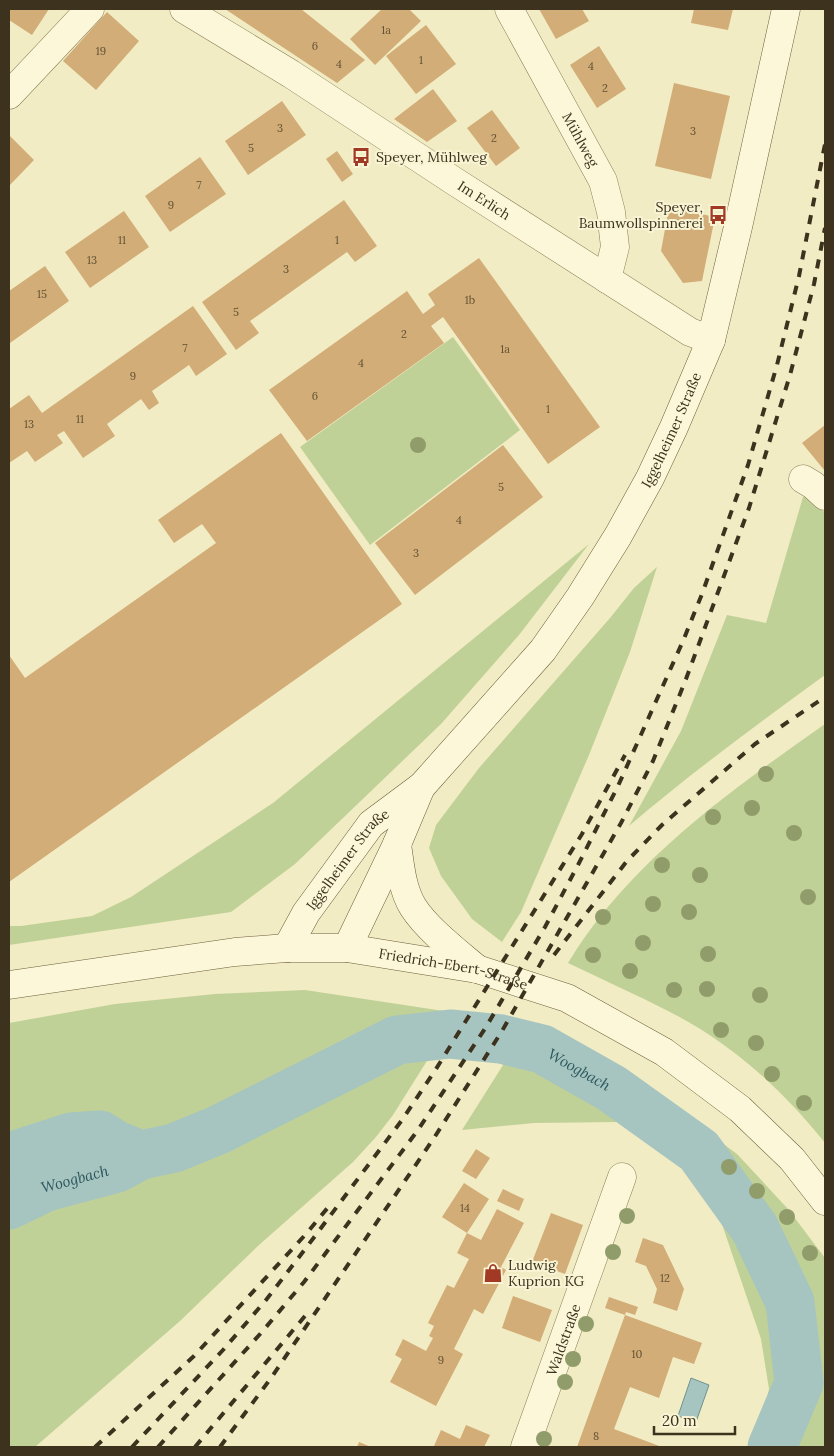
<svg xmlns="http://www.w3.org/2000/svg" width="834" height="1456" font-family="Lora,serif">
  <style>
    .green { fill: #c0d197 }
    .water { fill: #a6c4c0; stroke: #6c9491 }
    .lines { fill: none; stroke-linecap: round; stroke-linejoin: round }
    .river { stroke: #a6c4c0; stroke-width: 49 }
    .building { fill: #d2ad77 }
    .street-casing { stroke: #8e7e59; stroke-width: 29 }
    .secondary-casing { stroke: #6f5f3c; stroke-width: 29 }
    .street { stroke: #fbf7d8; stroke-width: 28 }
    .secondary { stroke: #fbf7d8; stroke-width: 28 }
    .rail { stroke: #3c321e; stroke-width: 4; stroke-dasharray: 9 9; stroke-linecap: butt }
    .tree { fill: #919c6b }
    .labels { text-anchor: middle; stroke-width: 4; stroke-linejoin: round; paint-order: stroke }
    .number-label { font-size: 11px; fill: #625134 }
    .street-label { font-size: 14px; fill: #3c321e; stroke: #f8f4d4 }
    .poi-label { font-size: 14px; fill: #3c321e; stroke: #f8f4d4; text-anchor: start }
    .water-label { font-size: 15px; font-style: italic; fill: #2c585d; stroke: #f8f4d4 }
  </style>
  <rect width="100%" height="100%" fill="#f1ecc4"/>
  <path class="green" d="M453 337 520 430 370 545 300 447Z
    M810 494 825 513V675C758 724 692 772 629 826L681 731 727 615 766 623 803 497Z
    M589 544 519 635 441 724 295 864 231 912 9 945V926H21L92 916 131 897 273 803Z
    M657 567 630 652 589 755 521 912 502 942 472 919 441 876 429 848 436 825 479 768 610 618 634 588Z
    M825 724V1143C782 1089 730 1042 668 1011 635 994 601 979 568 963 629 862 730 791 825 724Z
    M305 990 457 1013 393 1115 376 1137 353 1162 259 1245 180 1321 35 1447H9V1023L115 1004 215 994Z
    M529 1024 624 1075 682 1113 737 1154 788 1209 825 1258V1447H752L760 1431 769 1389 761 1339 709 1186 679 1149 634 1124 619 1122 534 1123 462 1130Z"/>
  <path class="water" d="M691 1378 709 1385 696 1422 678 1416Z"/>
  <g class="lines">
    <g class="river">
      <path id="s1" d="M9 1157 71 1137 100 1135 116 1145 141 1155 174 1148 218 1130 397 1040 450 1034 501 1039 542 1049 611 1088 699 1151 755 1229 790 1302 799 1383 772 1447"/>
      <path id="s2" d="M9 1205 46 1187 117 1168 141 1155"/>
    </g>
  </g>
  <path class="building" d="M9 9H49L32 35 9 20Z
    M225 9H301L365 60 337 83Z
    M382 9H409L421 21 375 65 350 39Z
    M539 9H582L589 21 556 39Z
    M694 9H733L728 30 691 23Z
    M107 12 139 41 96 90 63 61Z
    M426 25 456 64 416 94 386 56Z
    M599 46 626 89 597 108 570 65Z
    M674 83 730 96 711 179 655 166Z
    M433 89 457 121 427 142 394 119Z
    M282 101 306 135 248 175 225 141Z
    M492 110 520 148 496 166 467 128Z
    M9 135 34 160 9 186Z
    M337 151 353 174 342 182 326 159Z
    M200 157 226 194 170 232 145 196Z
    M344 200 377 246 355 262 347 252 250 321 259 333 236 350 202 302Z
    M669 207 715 217 702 281 683 283 661 251Z
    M124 211 149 247 90 288 65 252Z
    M479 258 600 427 548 464 443 317 431 326 444 343 307 441 269 390 407 291 423 314 435 305 428 294Z
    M45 266 69 301 10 343 9 291Z
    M193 306 227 354 196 376 189 365 152 391 159 403 149 410 141 399 107 424 115 436 83 458 64 431 57 435 63 443 35 462 27 451 9 463V409L29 395 42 413Z
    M825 425V471L802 443Z
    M281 433 402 604 9 882V655L25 678 216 543 202 524 174 543 158 520Z
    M503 445 543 497 415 595 375 543Z
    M476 1149 490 1158 476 1179 462 1171Z
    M464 1183 489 1199 467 1233 481 1240 497 1209 524 1223 501 1267 506 1270 483 1314 474 1309 454 1349 463 1354 436 1406 390 1382 402 1359 395 1355 403 1339 426 1351 433 1338 429 1336 434 1326 428 1323 447 1285 454 1288 469 1259 457 1253 467 1233 442 1217Z
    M503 1189 524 1199 519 1211 497 1201Z
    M551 1213 583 1225 565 1274 532 1262Z
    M643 1238 663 1245 684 1289 677 1311 653 1303 657 1289 646 1266 635 1262Z
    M513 1296 552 1310 540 1342 502 1328Z
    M609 1297 638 1307 635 1315 626 1312 625 1315 605 1308Z
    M625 1315 702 1343 694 1364 673 1357 659 1398 630 1387 614 1429 662 1447H577Z
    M466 1425 490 1435 484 1447H437L434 1446 441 1430 460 1439Z
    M359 1442 371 1447H357Z"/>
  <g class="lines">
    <g class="street-casing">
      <g id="street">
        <path id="s3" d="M184 9 291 74 454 181 690 332 711 340"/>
        <path id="s4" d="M509 9 603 181 611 212 615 247 607 279"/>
        <path d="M9 95 90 9"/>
        <path d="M803 479 813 485 825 496"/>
        <path id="s5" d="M525 1447 622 1177"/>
      </g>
    </g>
    <g class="secondary-casing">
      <g id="secondary">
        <path d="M397 844C400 865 402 889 413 907 427 929 457 952 477 969"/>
        <path id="s6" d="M287 948 306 913 371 824 422 786 543 650 580 597 618 536 650 478 674 427 711 340 738 227 786 9"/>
        <path d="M347 948 397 844 421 787"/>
        <path id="s7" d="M9 985 235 952 287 948H347L477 969 567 998 664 1052 740 1109 792 1159 825 1201"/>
      </g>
    </g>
    <use href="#street" class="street"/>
    <use href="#secondary" class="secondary"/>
    <path class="rail" d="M554 955 627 861 662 825 755 744 825 697
      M95 1447 194 1356 306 1234 330 1205
      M132 1447 223 1350 266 1300 306 1248 402 1120 436 1069 582 834 625 755
      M158 1447 261 1333 304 1282 418 1130 486 1027 545 927 578 865 618 786 683 641 702 594 748 465 777 365 799 276 825 144
      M195 1447 305 1316
      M220 1447 271 1378 434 1138 502 1031 621 823 653 761 686 679 749 508 790 375 814 284 825 228"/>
  </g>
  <g class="tree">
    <circle cx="418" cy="445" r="8"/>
    <circle cx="766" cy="774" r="8"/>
    <circle cx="752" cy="808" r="8"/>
    <circle cx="713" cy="817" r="8"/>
    <circle cx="794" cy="833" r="8"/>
    <circle cx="662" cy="865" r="8"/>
    <circle cx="700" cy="875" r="8"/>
    <circle cx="808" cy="897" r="8"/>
    <circle cx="653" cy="904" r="8"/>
    <circle cx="689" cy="912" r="8"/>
    <circle cx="603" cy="917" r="8"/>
    <circle cx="643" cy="943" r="8"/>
    <circle cx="708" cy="954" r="8"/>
    <circle cx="593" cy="955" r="8"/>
    <circle cx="630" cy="971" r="8"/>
    <circle cx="707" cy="989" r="8"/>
    <circle cx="674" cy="990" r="8"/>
    <circle cx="760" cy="995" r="8"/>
    <circle cx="721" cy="1030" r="8"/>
    <circle cx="756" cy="1043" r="8"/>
    <circle cx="772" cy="1074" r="8"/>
    <circle cx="804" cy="1103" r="8"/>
    <circle cx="729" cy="1167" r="8"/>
    <circle cx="757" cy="1191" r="8"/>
    <circle cx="627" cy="1216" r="8"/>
    <circle cx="787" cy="1217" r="8"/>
    <circle cx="613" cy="1252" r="8"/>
    <circle cx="810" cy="1253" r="8"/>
    <circle cx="586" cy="1324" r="8"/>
    <circle cx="573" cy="1359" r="8"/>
    <circle cx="565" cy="1382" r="8"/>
    <circle cx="544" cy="1439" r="8"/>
  </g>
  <defs>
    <g id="bus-bare" transform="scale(1.5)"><path d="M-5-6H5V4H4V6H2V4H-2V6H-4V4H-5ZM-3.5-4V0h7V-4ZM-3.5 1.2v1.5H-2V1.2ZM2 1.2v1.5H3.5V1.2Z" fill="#a13924" stroke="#f8f4d4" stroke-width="2.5" paint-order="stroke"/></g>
    <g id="shop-bare" transform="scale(1.5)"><path d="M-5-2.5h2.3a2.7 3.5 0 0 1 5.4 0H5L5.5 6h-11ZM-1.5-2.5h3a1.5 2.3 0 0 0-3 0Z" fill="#a13924" stroke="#f8f4d4" stroke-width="2.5" paint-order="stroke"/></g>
  </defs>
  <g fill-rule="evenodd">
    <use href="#bus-bare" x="361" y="157"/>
    <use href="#bus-bare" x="718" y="215"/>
    <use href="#shop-bare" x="493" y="1273"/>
  </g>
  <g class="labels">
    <g class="number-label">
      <text x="386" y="34">1a</text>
      <text x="315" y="50">6</text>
      <text x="101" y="55">19</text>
      <text x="421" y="64">1</text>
      <text x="339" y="68">4</text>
      <text x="591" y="70">4</text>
      <text x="605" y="92">2</text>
      <text x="280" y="132">3</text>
      <text x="693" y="135">3</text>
      <text x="494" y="142">2</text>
      <text x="251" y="152">5</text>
      <text x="199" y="189">7</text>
      <text x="171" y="209">9</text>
      <text x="122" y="244">11</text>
      <text x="337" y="244">1</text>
      <text x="92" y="264">13</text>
      <text x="286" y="273">3</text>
      <text x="42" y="298">15</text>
      <text x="470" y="304">1b</text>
      <text x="236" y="316">5</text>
      <text x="404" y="338">2</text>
      <text x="185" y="352">7</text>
      <text x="505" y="353">1a</text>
      <text x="361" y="367">4</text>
      <text x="133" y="380">9</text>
      <text x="315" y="400">6</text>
      <text x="548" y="413">1</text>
      <text x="80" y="423">11</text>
      <text x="29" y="428">13</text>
      <text x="501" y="491">5</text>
      <text x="459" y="524">4</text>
      <text x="416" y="557">3</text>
      <text x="465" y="1212">14</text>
      <text x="665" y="1282">12</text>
      <text x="637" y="1358">10</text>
      <text x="441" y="1364">9</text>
      <text x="596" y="1440">8</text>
    </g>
    <g class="street-label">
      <text dy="5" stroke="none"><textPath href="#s4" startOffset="149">Mühlweg</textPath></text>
      <text dy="5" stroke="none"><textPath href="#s3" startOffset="356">Im Erlich</textPath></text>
      <text dy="5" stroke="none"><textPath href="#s6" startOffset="651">Iggelheimer Straße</textPath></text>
      <text dy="5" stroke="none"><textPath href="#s6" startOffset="108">Iggelheimer Straße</textPath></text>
      <text dy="5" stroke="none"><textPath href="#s7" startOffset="449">Friedrich-Ebert-Straße</textPath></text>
      <text dy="5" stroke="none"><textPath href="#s5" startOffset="114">Waldstraße</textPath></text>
    </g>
    <g class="poi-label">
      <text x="376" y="162">Speyer, Mühlweg</text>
      <text x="703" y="212" text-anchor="end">Speyer,<tspan x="703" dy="16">Baumwollspinnerei</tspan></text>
      <text x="508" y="1270">Ludwig<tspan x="508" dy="16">Kuprion KG</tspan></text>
    </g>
    <g class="water-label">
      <text dy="5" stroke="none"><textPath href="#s1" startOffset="611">Woogbach</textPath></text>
      <text dy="5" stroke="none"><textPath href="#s2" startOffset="71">Woogbach</textPath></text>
    </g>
  </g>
  <rect width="834" height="1456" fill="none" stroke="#3c321e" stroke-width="20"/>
  <path d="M654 1426v8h81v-8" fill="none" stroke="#3c321e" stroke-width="2.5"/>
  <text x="662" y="1426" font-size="15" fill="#3c321e" stroke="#f8f4d4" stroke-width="4" paint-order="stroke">20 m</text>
</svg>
